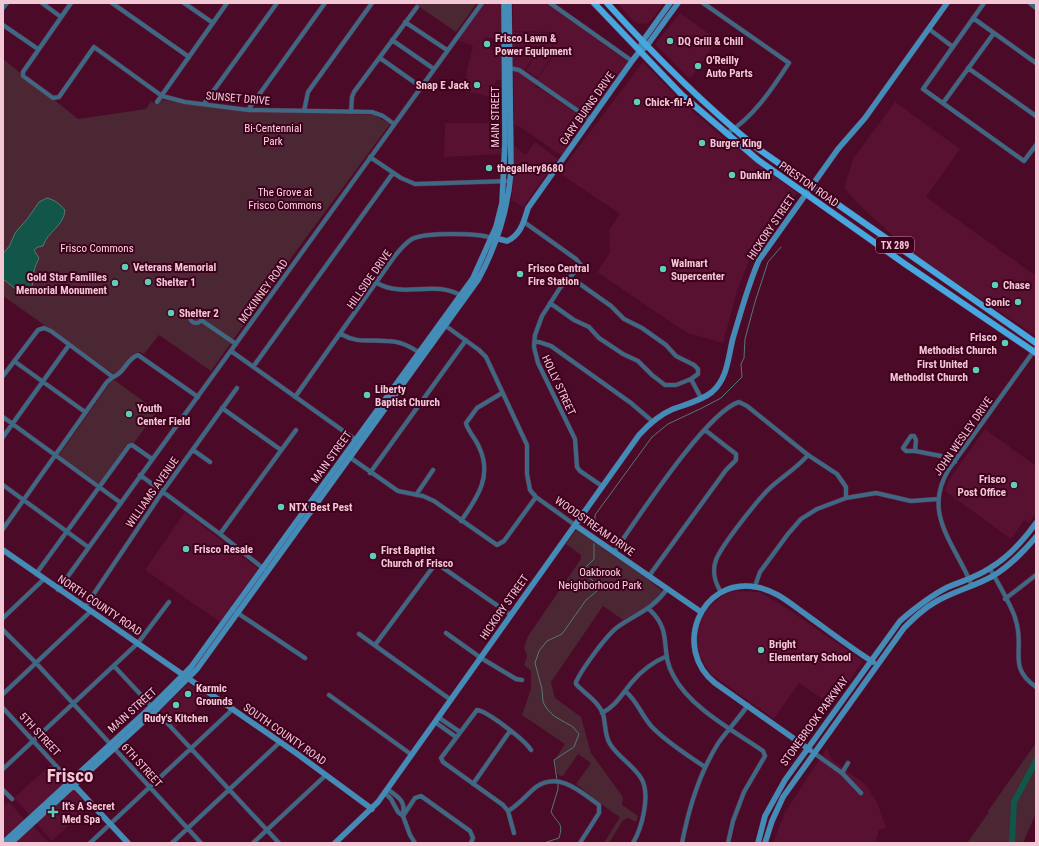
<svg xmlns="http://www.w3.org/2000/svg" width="1039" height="846" font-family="'Roboto Condensed',sans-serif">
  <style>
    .built { fill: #591132 }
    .green { fill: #4b2734 }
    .water { fill: #125549; stroke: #557873 }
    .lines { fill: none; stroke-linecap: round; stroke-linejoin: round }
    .stream { stroke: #557873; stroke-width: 1 }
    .river { stroke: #125549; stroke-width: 6 }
    .street-casing { stroke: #682c47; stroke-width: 5 }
    .secondary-casing { stroke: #682c47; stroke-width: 6 }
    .primary-casing { stroke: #682c47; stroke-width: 7 }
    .street { stroke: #3d6984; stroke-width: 4 }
    .secondary { stroke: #448cb8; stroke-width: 5.5 }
    .primary { stroke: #46a8e0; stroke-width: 6 }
    .poi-dot { fill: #5eceb7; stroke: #3f001e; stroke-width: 1.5 }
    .labels { text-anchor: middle; stroke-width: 4; stroke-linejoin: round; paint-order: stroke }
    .shield { fill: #3f001e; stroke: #bc8c9d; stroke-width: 1 }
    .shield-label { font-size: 10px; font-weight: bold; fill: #f1c8d4 }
    .poi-label { font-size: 11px; font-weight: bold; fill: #f1c8d4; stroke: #3f001e; text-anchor: start }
    .street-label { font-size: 11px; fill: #f1c8d4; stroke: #3f001e }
    .park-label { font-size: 11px; fill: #fbd4e0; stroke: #3f001e }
    .town-label { font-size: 19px; font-weight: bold; fill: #f1c8d4; stroke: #3f001e }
  </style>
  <rect width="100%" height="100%" fill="#4a0a28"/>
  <path class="built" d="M485 3H501L502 40 485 37 482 47 501 52V80H496L491 97 465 91 467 70 473 46 458 40Z
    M513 3H546L628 62 590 117 540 82 534 87 539 88 587 121 562 156 520 127 514 125 513 32 549 33 554 53 537 78 526 70 542 46H514L541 47 524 70 537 79 555 54 550 32 513 31Z
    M617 3H661L663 5 649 23 640 24 633 21Z
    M680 13 718 40 690 79 655 44Z
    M643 62 681 101 727 141 797 193 749 260 737 291 723 343 687 333 597 272 610 253 609 230 620 214 559 173Z
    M895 102 960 149 926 197 1036 276V336L913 254 858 204 844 188 853 159Z
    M445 123H501L502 154 444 157Z
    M535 142 558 159 523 207 512 200 514 146 526 155Z
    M985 429 1036 466V513L1029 523 1024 520 1011 539 945 491 949 480Z
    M185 512 258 569 220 622 145 570Z
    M735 591 760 592 782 605 863 661 833 706 799 683 774 719 711 674 699 655 697 645 698 629 704 612 711 605 725 594Z
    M188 684 208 696 193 712 201 720 196 725 188 716 175 728 160 710Z
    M827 748 832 760 865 784 877 802 886 828 879 830 875 843H773L785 812Z
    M51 764 65 779 64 783 30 815 14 798Z
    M72 790H74L89 806 52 841 37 824V822Z
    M9 802 25 820 3 840V807Z
    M31 827H34L49 843H14Z"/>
  <path class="green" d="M414 3H477L456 32Z
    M3 59 78 119 146 109 151 101 156 105 161 100 308 113 374 115 390 124 294 254 211 371 159 335 144 354 140 352C127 356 125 369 114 374L3 296Z
    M113 379 157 411 134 443 127 444 99 484 59 455Z
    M577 530 647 578 662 591C653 605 638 612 623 620L603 606 551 682 555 698 581 717 591 753 623 797 622 805 638 816 636 822 628 818 623 820 609 843H604L620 817C604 807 591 795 576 784L591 763 578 754 563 776 558 775 554 761 565 744 522 715 531 689V671L524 665 527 656 524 648 528 636 581 559V555L566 544 575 531Z
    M1036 743V813L1023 843H967L989 812 988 811Z"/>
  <path class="water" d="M47 198C55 200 60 204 65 210 64 226 48 231 43 246L38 247 34 250 39 258C37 263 35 266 34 271 33 279 34 298 19 291 13 288 9 283 3 279V254L10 245 15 233 28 218 39 202Z"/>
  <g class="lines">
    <path class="stream" d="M595 533V515L652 437 668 424 702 408 721 398 742 377 741 364 744 358 745 339 755 302 768 262 781 247
      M557 780 554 760 574 747 579 734 573 727 554 716 547 709 543 702 542 689 535 663 539 651 547 641 562 634 586 600 598 590 597 585 584 572 585 568 594 559V544
      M544 843 559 838C564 822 558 825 551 812L558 789V784"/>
    <path class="river" d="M1012 843 1014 802 1036 761"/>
    <g class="street-casing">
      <path id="street" d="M42 3 61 17
        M71 3 23 72V76L53 98 59 97 94 47 162 96 185 102 248 110 372 112 383 116 394 124
        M112 3 189 57
        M184 3 213 23
        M550 3 632 61
        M703 3 789 63C772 89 753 118 726 134
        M984 3 923 89 1024 161 1036 145
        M1030 3 1036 8
        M3 8 7 3
        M973 18 1036 63
        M405 22 447 50
        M3 25 38 49
        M929 29 953 47
        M392 40 434 69
        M380 58 421 87
        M509 68 519 70 591 120
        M968 68 1036 116
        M157 102 227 3
        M943 103 994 33
        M204 104 277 3
        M248 110 325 3
        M304 111 308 92 372 3
        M351 112 352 97 354 92 417 7
        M370 157 401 178 415 184 510 181
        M524 222 576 259 581 265 560 288 542 316 535 335 534 347 538 363 575 439 577 467 580 471 602 486
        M377 283C405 299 433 279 462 296
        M550 303 574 320 589 327 599 338 623 354 638 361 652 375 665 385H676L691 379 698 374V369L694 365 676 356 666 345 642 328 624 319 611 306 570 277
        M190 317a6 6 0 1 1 12 0a6 6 0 1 1-12 0Z
        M201 320 236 344
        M443 324 479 350 486 357 527 445V474L530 490 536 497 575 525
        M341 334C358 344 368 339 386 341 400 341 410 346 421 354
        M534 342H539L551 346 631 403 652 421
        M231 351 356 440
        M14 361 85 412
        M253 367 393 173
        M3 376 38 330 44 328 51 331 113 377C125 373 126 359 138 355L198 397
        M691 379 701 398
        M295 397 394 257C399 251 405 243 412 239 426 232 478 233 492 238
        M222 408 281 450
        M3 417 121 503
        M911 436H914L916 440 915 451H906L903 448Z
        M3 437 69 345
        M193 450 210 462
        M915 451 941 456 955 462
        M348 456 398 491 423 496 434 501 497 545 504 541 536 497
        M370 473 466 340
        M140 475 220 534 264 569
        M3 485 88 547
        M416 495 433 470
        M461 521C477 498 493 476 479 447 476 439 467 430 466 423L477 408 502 393
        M3 529 107 382 113 377
        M220 534 296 430
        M614 552C636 521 706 412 739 402L747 406 808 455 837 474 846 487V498
        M990 569C997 581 1013 608 1016 621 1025 650 1007 667 1036 687
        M36 574 129 446 132 445 152 459
        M649 576 726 470 736 460V454L705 430
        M755 586 760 572 788 534 801 519 817 509 846 498 876 493 911 501 938 499
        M972 586C956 545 921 514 949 469L1036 348
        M58 590 482 3
        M721 592C715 583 712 571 716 560 721 546 759 498 771 487 783 476 797 468 808 455
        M1005 599 1036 575
        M85 607 163 491 237 388
        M649 609C674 632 659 650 673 675 689 707 734 731 763 751L765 756 744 792 733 821 728 843
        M236 612 305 658
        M3 618 44 579
        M3 630 37 664 201 843
        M446 633 481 658 516 679 522 680
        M359 634 451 700
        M375 645 436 563 511 615
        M114 666 279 843
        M625 691C637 700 642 717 653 728 668 743 687 755 705 767
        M3 694 91 611
        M329 695 412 755
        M3 708 70 781
        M602 713C616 706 622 694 632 682 642 670 653 662 667 656
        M438 717 460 732
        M435 722 456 737
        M814 753 842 773 861 793
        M3 769 138 643 169 602
        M842 773 848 763
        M473 784 510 731
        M387 789C397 796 406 801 403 813
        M3 790 12 799
        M385 793 391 799 398 812 403 816 410 835 415 843
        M508 811C519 805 526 795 536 787 559 771 581 792 599 805V813L580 843
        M403 816 415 798 421 796 470 831 473 838 471 843
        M514 833 508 811 503 805 443 762 441 758 477 710C487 711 525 740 531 750
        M90 843 233 709
        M172 843 279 743
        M253 843 326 775
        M633 843C642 828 651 794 641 778 633 765 618 757 610 744 604 734 606 724 603 714 599 702 585 694 576 684V682C582 669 607 634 619 626 638 613 653 609 667 589
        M682 843C689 807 699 773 719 742 728 730 739 718 748 705"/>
    </g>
    <g class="secondary-casing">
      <path id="secondary" d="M639 52 642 42 670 3
        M495 238 507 241C521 235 524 221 528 208L632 61 639 52 646 47 678 3
        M575 525 701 612
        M3 550 296 753 372 809
        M810 750 715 683C672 649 700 577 756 587 776 590 792 605 808 616 830 632 851 648 873 662
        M72 783 128 843
        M3 843 152 706 191 667 473 278 496 227 502 203 505 143 504 3
        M11 843 156 710 197 669 478 280C497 245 508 210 511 171L509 3
        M335 843 378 802 639 435C649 424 659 415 673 409 686 404 701 401 712 392 728 378 728 357 733 338 741 312 748 285 759 260L838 149 865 118 947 3
        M758 843 765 816 785 780 900 621C915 608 930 596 948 587 962 581 977 577 990 568 1009 557 1023 541 1036 523
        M765 843 772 821 783 797 904 628C914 618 924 608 937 601 955 591 975 586 993 576 1010 566 1023 552 1036 537"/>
    </g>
    <g class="primary-casing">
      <path id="primary" d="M594 3 682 95 758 160 905 264 1036 353
        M607 3C654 55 703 104 757 148L1036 343"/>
    </g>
    <use href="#street" class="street"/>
    <use href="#secondary" class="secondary"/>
    <use href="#primary" class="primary"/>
  </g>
  <g class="poi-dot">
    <circle cx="670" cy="41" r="4"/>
    <circle cx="487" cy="44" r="4"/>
    <circle cx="698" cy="66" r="4"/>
    <circle cx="477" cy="85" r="4"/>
    <circle cx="637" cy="102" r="4"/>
    <circle cx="702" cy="143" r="4"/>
    <circle cx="489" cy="168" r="4"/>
    <circle cx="732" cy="175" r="4"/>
    <circle cx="125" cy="267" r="4"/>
    <circle cx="663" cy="269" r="4"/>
    <circle cx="520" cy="274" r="4"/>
    <circle cx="148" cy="282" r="4"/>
    <circle cx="115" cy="283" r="4"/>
    <circle cx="995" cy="285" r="4"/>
    <circle cx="1018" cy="302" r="4"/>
    <circle cx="171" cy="313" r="4"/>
    <circle cx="1005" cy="343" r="4"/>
    <circle cx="976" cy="370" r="4"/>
    <circle cx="367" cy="395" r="4"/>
    <circle cx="129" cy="414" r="4"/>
    <circle cx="1014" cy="485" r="4"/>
    <circle cx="281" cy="507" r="4"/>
    <circle cx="186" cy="549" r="4"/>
    <circle cx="373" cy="556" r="4"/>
    <circle cx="761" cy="650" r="4"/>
    <circle cx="188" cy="694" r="4"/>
    <circle cx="176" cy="705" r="4"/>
    <path d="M51 806h4v4h4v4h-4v4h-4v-4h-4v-4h4z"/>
  </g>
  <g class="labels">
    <rect class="shield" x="876" y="237" width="38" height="16" rx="3"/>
    <g class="shield-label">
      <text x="895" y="249">TX 289</text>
    </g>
    <g class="poi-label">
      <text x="495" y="42">Frisco Lawn &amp;<tspan x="495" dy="13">Power Equipment</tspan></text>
      <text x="678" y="45">DQ Grill &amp; Chill</text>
      <text x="706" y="64">O'Reilly<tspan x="706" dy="13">Auto Parts</tspan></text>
      <text x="469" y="89" text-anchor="end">Snap E Jack</text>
      <text x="645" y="106">Chick-fil-A</text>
      <text x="710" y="147">Burger King</text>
      <text x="497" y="172">thegallery8680</text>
      <text x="740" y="179">Dunkin'</text>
      <text x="671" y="267">Walmart<tspan x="671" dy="13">Supercenter</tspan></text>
      <text x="133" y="271">Veterans Memorial</text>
      <text x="528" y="272">Frisco Central<tspan x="528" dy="13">Fire Station</tspan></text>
      <text x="107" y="281" text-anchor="end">Gold Star Families<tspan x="107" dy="13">Memorial Monument</tspan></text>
      <text x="156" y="286">Shelter 1</text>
      <text x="1003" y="289">Chase</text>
      <text x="1010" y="306" text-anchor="end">Sonic</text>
      <text x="179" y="317">Shelter 2</text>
      <text x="997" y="341" text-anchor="end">Frisco<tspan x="997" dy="13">Methodist Church</tspan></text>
      <text x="968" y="368" text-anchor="end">First United<tspan x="968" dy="13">Methodist Church</tspan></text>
      <text x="375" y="393">Liberty<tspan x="375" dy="13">Baptist Church</tspan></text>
      <text x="137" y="412">Youth<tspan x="137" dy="13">Center Field</tspan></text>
      <text x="1006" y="483" text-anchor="end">Frisco<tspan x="1006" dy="13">Post Office</tspan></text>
      <text x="289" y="511">NTX Best Pest</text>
      <text x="194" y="553">Frisco Resale</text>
      <text x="381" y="554">First Baptist<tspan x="381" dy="13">Church of Frisco</tspan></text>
      <text x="769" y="648">Bright<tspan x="769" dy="13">Elementary School</tspan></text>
      <text x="196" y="692">Karmic<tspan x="196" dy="13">Grounds</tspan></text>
      <text x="176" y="722" text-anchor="middle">Rudy's Kitchen</text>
      <text x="62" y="810">It's A Secret<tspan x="62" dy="13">Med Spa</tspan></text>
    </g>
    <g class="street-label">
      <text transform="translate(238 98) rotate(5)" y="4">SUNSET DRIVE</text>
      <text transform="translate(587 108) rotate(-55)" y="4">GARY BURNS DRIVE</text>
      <text transform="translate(495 117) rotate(-90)" y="4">MAIN STREET</text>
      <text transform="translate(809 184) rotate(35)" y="4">PRESTON ROAD</text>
      <text transform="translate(771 227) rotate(-56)" y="4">HICKORY STREET</text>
      <text transform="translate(369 279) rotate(-55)" y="4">HILLSIDE DRIVE</text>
      <text transform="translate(263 291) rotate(-54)" y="4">MCKINNEY ROAD</text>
      <text transform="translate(559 385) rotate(65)" y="4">HOLLY STREET</text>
      <text transform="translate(963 436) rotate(-55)" y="4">JOHN WESLEY DRIVE</text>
      <text transform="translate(331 457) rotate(-54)" y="4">MAIN STREET</text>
      <text transform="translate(152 492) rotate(-55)" y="4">WILLIAMS AVENUE</text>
      <text transform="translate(595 526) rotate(35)" y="4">WOODSTREAM DRIVE</text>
      <text transform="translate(100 605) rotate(34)" y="4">NORTH COUNTY ROAD</text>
      <text transform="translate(504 607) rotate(-55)" y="4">HICKORY STREET</text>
      <text transform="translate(132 710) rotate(-42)" y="4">MAIN STREET</text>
      <text transform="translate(814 721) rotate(-54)" y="4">STONEBROOK PARKWAY</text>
      <text transform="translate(40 734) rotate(47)" y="4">5TH STREET</text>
      <text transform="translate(285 734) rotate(35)" y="4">SOUTH COUNTY ROAD</text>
      <text transform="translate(142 765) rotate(48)" y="4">6TH STREET</text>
    </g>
    <g class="park-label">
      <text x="273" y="132">Bi-Centennial<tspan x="273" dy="13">Park</tspan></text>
      <text x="285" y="196">The Grove at<tspan x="285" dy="13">Frisco Commons</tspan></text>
      <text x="97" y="252">Frisco Commons</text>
      <text x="600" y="576">Oakbrook<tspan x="600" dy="13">Neighborhood Park</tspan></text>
    </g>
    <g class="town-label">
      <text x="70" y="782">Frisco</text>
    </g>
  </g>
  <rect width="1039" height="846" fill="none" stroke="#f1c8d4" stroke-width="8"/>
</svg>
